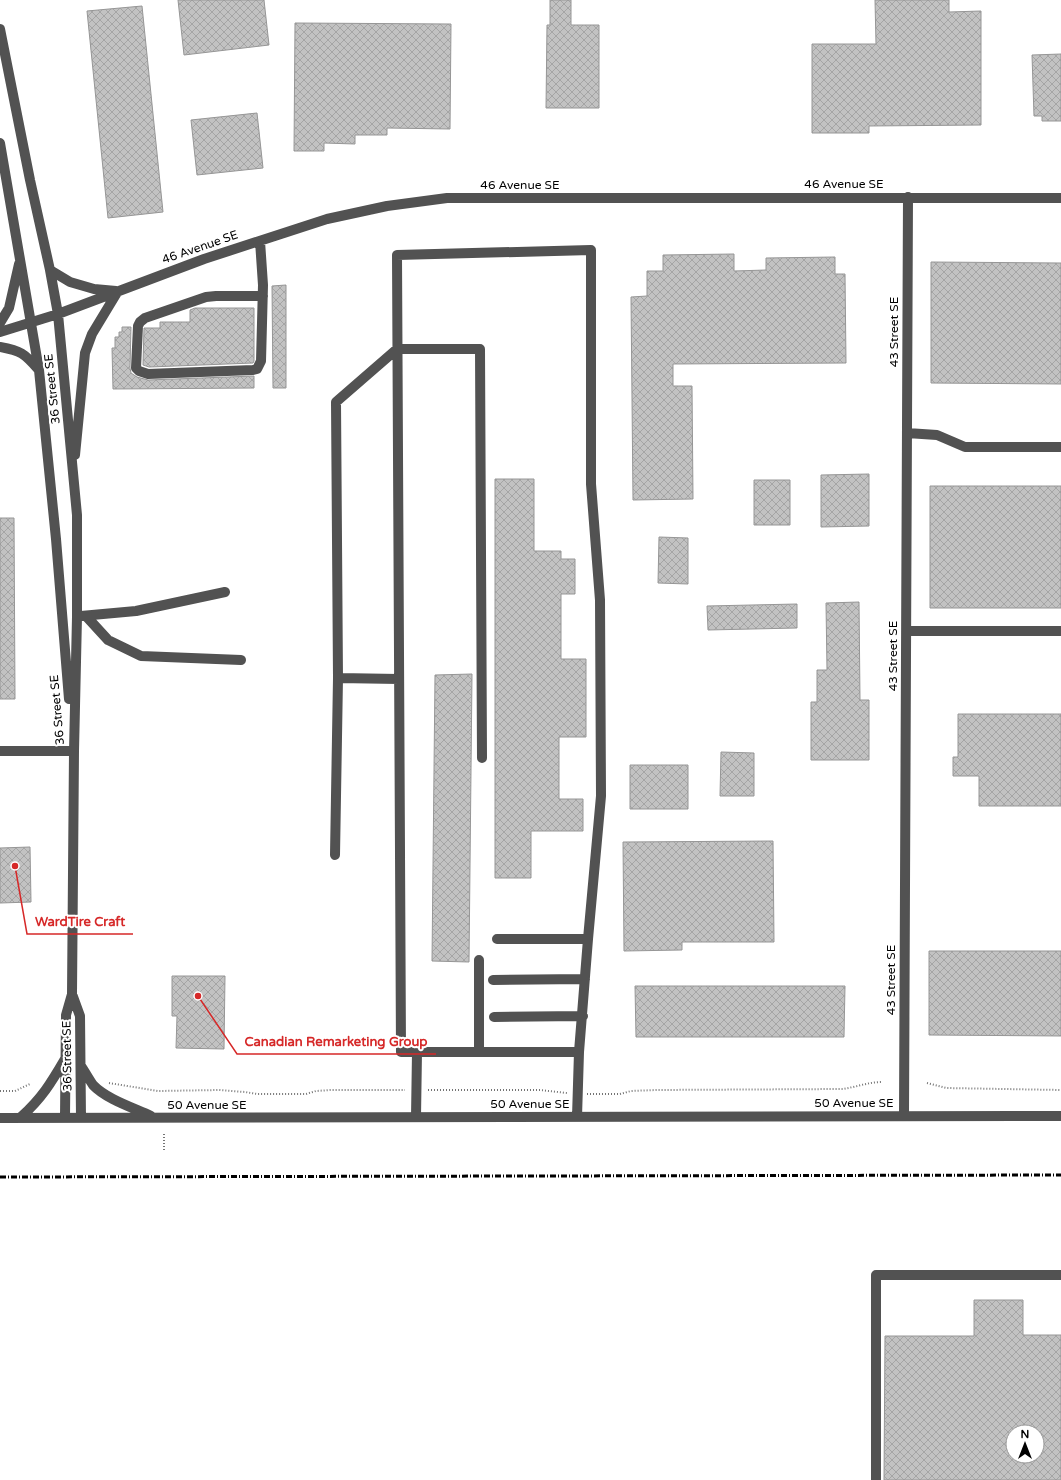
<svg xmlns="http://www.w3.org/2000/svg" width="1061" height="1480" font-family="'Varela Round',sans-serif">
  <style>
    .building { fill: url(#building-cross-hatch); stroke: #969696; fill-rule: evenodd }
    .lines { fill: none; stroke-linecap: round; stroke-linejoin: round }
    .path { stroke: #747474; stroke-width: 2; stroke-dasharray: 1 2; stroke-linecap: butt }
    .minor { stroke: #525252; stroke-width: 10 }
    .rail { stroke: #000; stroke-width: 3; stroke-dasharray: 6 2 1 2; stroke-linecap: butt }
    .labels { text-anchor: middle; stroke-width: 4; stroke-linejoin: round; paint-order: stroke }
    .street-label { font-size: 12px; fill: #000; stroke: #fff }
    .leader { fill: none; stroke: #d62828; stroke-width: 1.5 }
    .callout-dot { fill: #d62828; stroke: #fff; stroke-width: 1.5 }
    .callout-label { font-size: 13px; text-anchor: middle; font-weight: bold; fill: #d62828; stroke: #fff; stroke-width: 4; stroke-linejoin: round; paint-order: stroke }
  </style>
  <defs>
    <pattern id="building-cross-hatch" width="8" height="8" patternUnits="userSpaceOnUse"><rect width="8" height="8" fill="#c2c2c2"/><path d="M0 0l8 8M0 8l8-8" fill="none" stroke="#a5a5a5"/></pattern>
  </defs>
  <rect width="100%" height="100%" fill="#fff"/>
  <path class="building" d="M178 0H264L269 45 184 55Z
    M550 0H571V25H599V108H546L547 25H550Z
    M875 0H949V12L981 11V125L869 126V133H812V44H876Z
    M142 6 163 212 108 218 87 11Z
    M295 23 451 24 450 129 387 128V135H355V144L324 143V151H294Z
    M1061 54V121H1042V116H1034L1032 55Z
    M257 113 263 168 197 175 191 120Z
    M734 254V271L766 270V258L835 257V274H845L846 363 673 364V386H692L693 499 633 500 631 297 647 296V271H663V255Z
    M931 262 1061 263V384L931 383Z
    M286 285V388H273L272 286Z
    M195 308H254V361L253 363 149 367 143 365 144 328H160V322H190V310Z
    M122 327H131L130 368 131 373 137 377 148 380 254 376V388L113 389 112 348H115V337H119V332H122Z
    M869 474V526L821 527V475Z
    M495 479H534V551H561V559H575V594H561V659H586V737H559V799H583V831H531V878H495Z
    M754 480H790V525H754Z
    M930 486H1061V608H930Z
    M0 518H14L15 699H0Z
    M659 537 688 538V584L658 583Z
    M859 602 860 700H869V760H811V702H817V670H827L826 603Z
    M797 604V628L708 630 707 606Z
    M472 674 469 962 432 961 435 675Z
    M958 714H1061V806H979V776H953V757H958Z
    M721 752 754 753V796H720Z
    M630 765H688V809H630Z
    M773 841 774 942H682V950L624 951 623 842Z
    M30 847 31 902 0 903V848Z
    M929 951H1061V1036L929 1035Z
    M172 976H225L224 1049 176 1048 177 1016H172Z
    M635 986H845L844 1037H636Z
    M974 1300H1023V1335H1061V1480H884L885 1336H974ZM1013 1432H1037V1456H1013Z"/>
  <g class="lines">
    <path class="path" d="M109 1083 158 1091 219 1090 245 1092 257 1094H306L316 1091 330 1090H405
      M927 1083 946 1088 1061 1090
      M428 1090H540L567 1093
      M0 1091H15L30 1084
      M587 1094H620L631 1091 656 1090 843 1089C856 1087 869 1082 882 1082
      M164 1150V1133"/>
    <path class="minor" d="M0 29 30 180 50 270 58 314 77 515V617L74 751 72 994 66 1015 65 1118
      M0 143 39 370 56 539 69 699
      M260 241 263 285 261 361 257 369 253 370 148 374 139 371 136 368 138 326 140 322 145 318 206 297 216 296H263
      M50 270 70 282 94 289 116 291
      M0 323 9 308 19 264
      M0 332 58 314 204 259 327 219 387 206 447 198H1061
      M0 347C21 351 24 353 38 369
      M907 433 937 435 965 447H1061
      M75 455 85 353 92 334 118 291
      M81 616 136 611 225 592
      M86 616 108 640 141 656 241 660
      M906 631H1061
      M399 679 338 678 336 402 397 349H480L482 758
      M0 751H74
      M335 855 338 678
      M497 939H588
      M493 980 585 979
      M72 994 80 1016 81 1118
      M494 1017 583 1016
      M479 1052V960
      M81 1066C85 1072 89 1079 93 1085 106 1099 134 1108 151 1116
      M904 1116 908 197
      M21 1117C42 1098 51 1083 65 1059
      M416 1117 417 1052
      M577 1117 579 1052 588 939 601 796 600 600 591 484V250L397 255 401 1052H579
      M0 1118 1061 1116
      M876 1480V1275H1061"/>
    <path class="rail" d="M0 1177 1061 1175"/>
  </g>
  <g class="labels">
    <g class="street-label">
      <text x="844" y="188">46 Avenue SE</text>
      <text x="520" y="189">46 Avenue SE</text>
      <text transform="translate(200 247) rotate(-19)" y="4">46 Avenue SE</text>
      <text transform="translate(894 332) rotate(-90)" y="4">43 Street SE</text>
      <text transform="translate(52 389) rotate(-96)" y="4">36 Street SE</text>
      <text transform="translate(893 656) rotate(-90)" y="4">43 Street SE</text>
      <text transform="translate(57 710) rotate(-95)" y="4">36 Street SE</text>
      <text transform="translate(891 980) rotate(-90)" y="4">43 Street SE</text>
      <text transform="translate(67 1056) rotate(-91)" y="4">36 Street SE</text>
      <text x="854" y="1107">50 Avenue SE</text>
      <text x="530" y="1108">50 Avenue SE</text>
      <text x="207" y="1109">50 Avenue SE</text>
    </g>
  </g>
  <path class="leader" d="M15 866L27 934H133M198 996L237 1054H436"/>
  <g class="callout-dot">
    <circle cx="15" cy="866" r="4"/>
    <circle cx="198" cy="996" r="4"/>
  </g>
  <g class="callout-label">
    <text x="80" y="926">WardTire Craft</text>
    <text x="336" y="1046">Canadian Remarketing Group</text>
  </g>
  <g transform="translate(1025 1444)"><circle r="19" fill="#ffffff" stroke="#999999"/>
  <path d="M0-3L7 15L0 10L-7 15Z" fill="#000000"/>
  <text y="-6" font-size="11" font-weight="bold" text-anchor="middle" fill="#000000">N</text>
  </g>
</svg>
